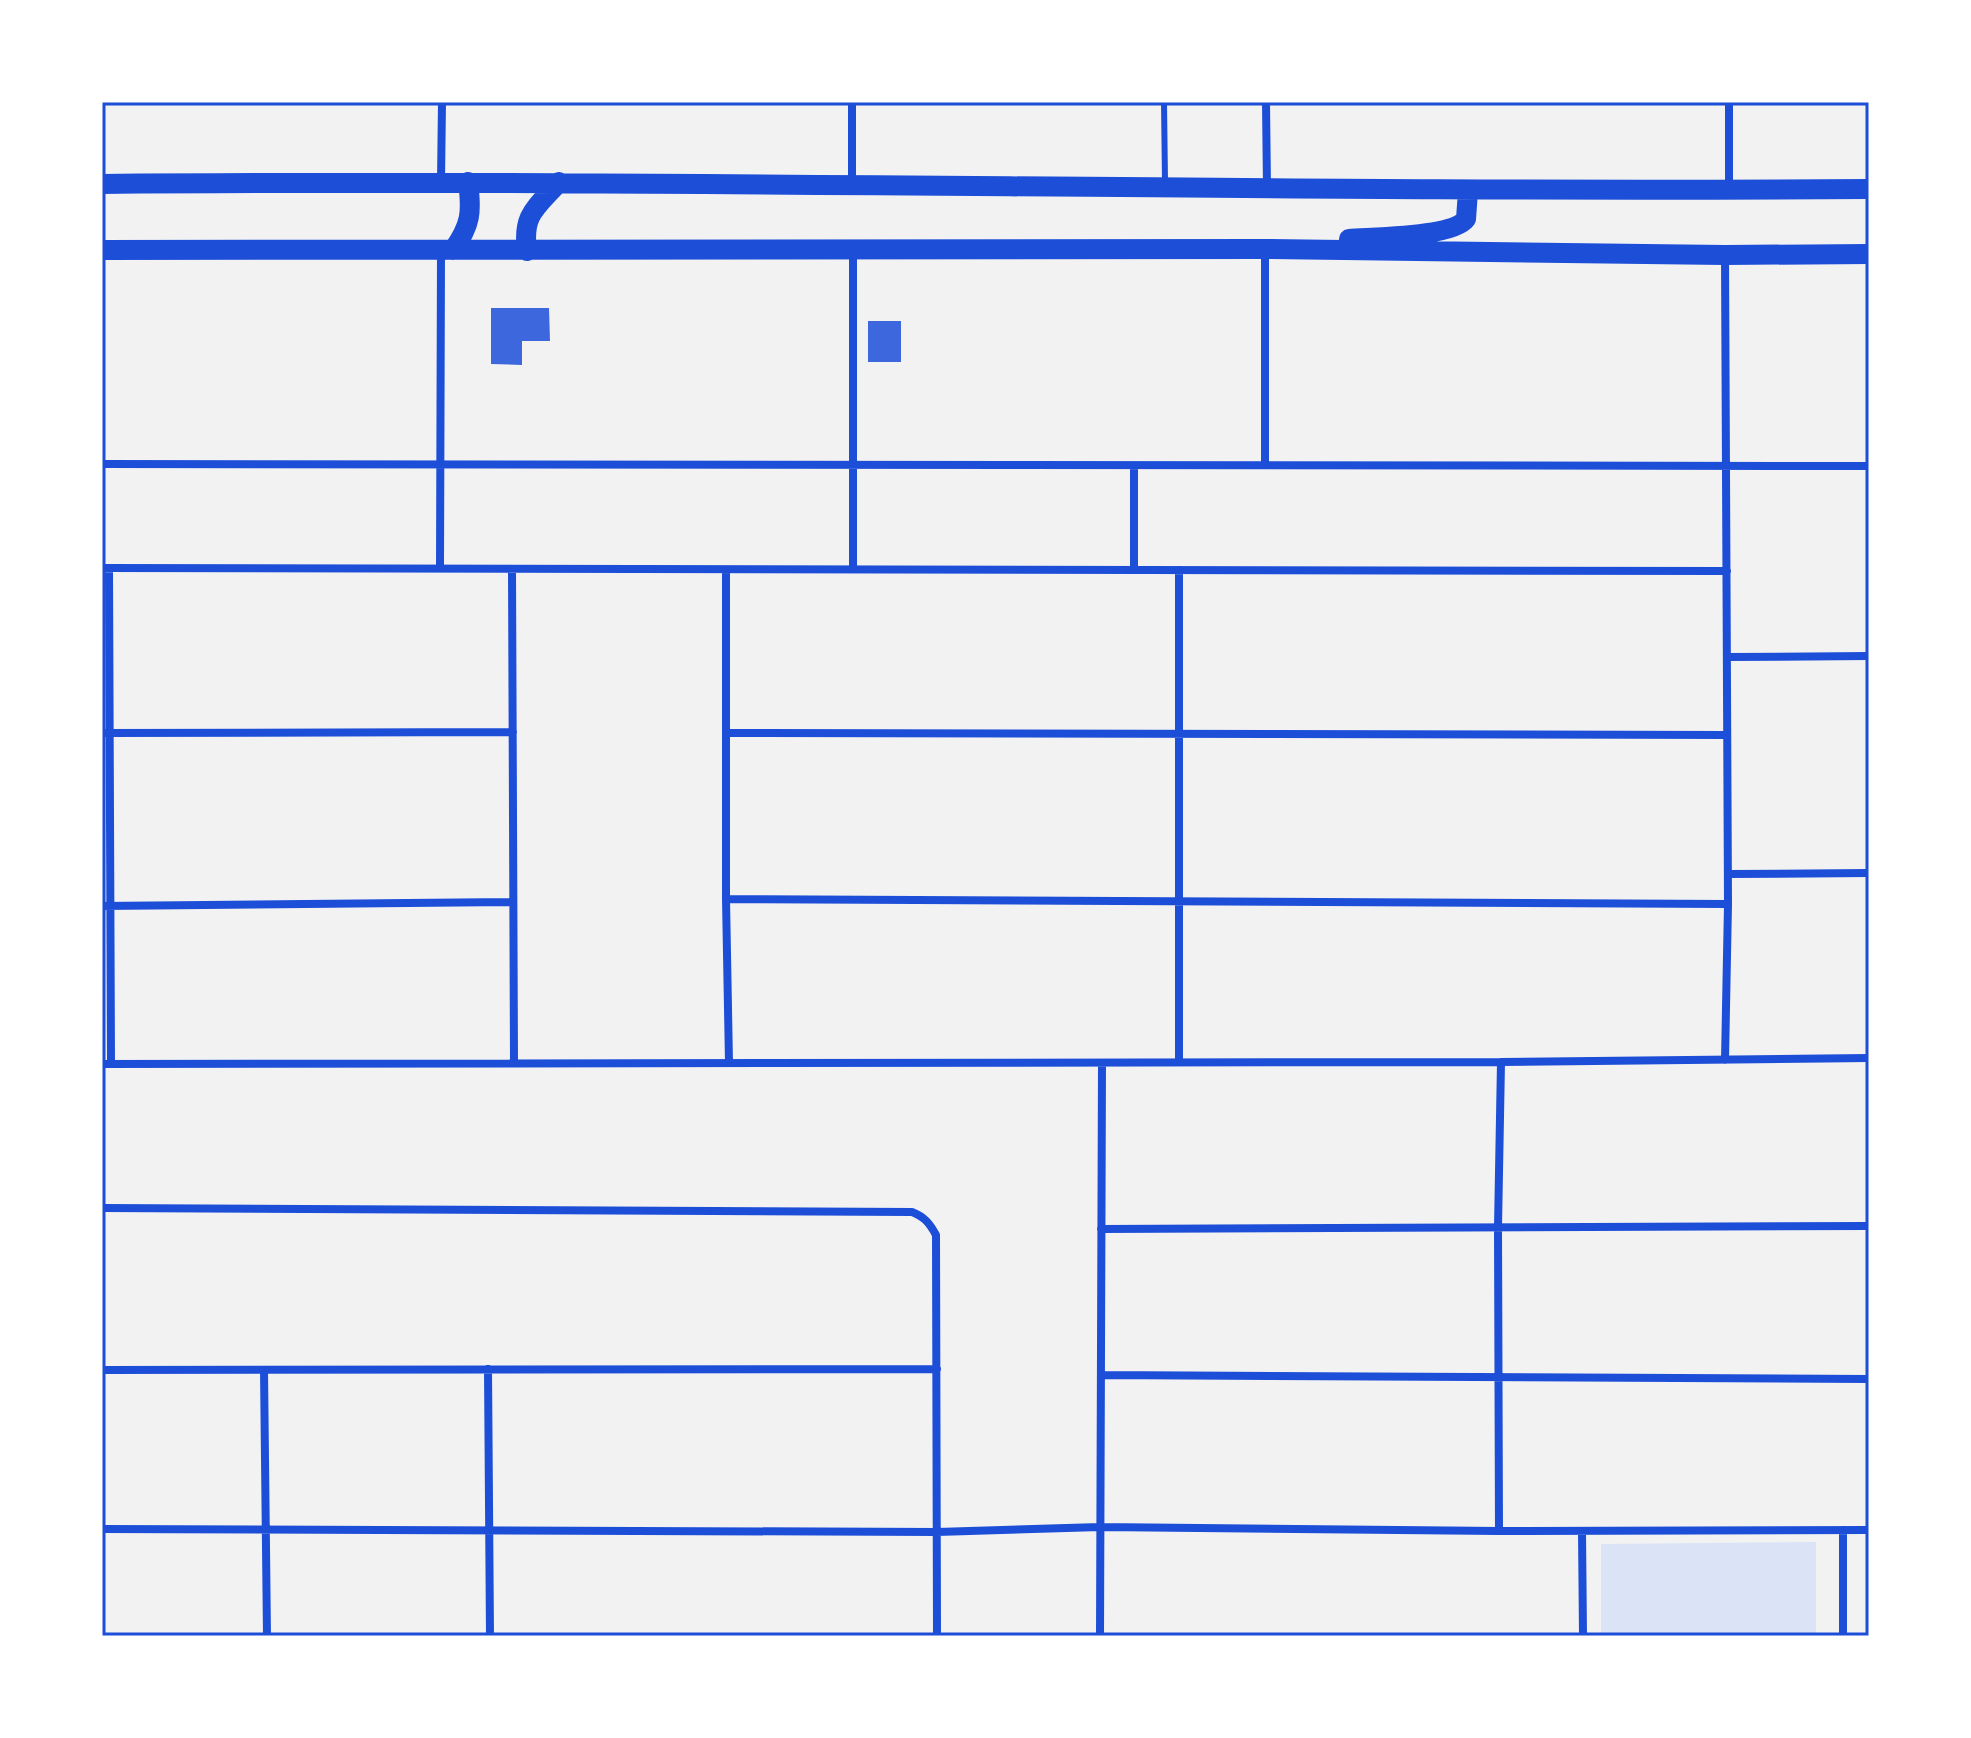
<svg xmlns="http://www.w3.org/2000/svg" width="1971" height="1738" font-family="'Open Sans',sans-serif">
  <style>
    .green { fill: #dbe4f7 }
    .building { fill: #3d67dc }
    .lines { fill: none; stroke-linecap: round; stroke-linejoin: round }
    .service { stroke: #1d4ed8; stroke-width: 6 }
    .minor { stroke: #1d4ed8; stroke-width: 8 }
    .trunk { stroke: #1d4ed8; stroke-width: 20 }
    .neatline { fill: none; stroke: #1d4ed8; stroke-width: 3 }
  </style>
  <rect width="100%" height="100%" fill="#f2f2f2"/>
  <path class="green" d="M1816 1542V1636H1601V1544Z"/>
  <path class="building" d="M491 308H549L550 341H522V365L491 364Z
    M868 321H901V362H868Z"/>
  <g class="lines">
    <path class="service" d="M1164 102 1165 182"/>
    <path class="minor" d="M852 102V184
      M1266 102 1267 188
      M1729 102V189
      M441 181 442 102
      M853 250V569
      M1265 250V465
      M102 464 1869 466
      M1134 466V570
      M102 568 1727 571
      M109 568 111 1064
      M440 568 441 252
      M512 569 514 1063
      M726 570V899L729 1063
      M1179 570V1061
      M1727 657 1869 656
      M102 733 513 732
      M726 733 1727 735
      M1728 874 1869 873
      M726 899 1728 904
      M102 906 513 902
      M1725 1060 1728 904 1725 257
      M102 1064 1501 1062 1869 1058
      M102 1208 912 1212C925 1217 930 1224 936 1235L937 1636
      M1101 1229 1869 1226
      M488 1369 490 1636
      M102 1370 937 1369
      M264 1370 267 1636
      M1101 1375 1869 1379
      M102 1529 937 1532 1100 1527 1499 1531 1869 1530
      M1499 1531 1498 1227 1501 1062
      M1582 1531 1583 1636
      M1100 1636 1102 1063
      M1843 1636V1530"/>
    <path class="trunk" d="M102 184C691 179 1280 193 1869 189
      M1349 239C1373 237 1453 237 1466 219L1468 191
      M102 250 1265 249 1725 255 1869 254
      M453 250C471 225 472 212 468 182
      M527 251C522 214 536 208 559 182"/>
  </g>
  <rect width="1971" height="1738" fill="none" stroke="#ffffff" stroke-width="208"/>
  <rect x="104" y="104" width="1763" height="1530" class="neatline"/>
</svg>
